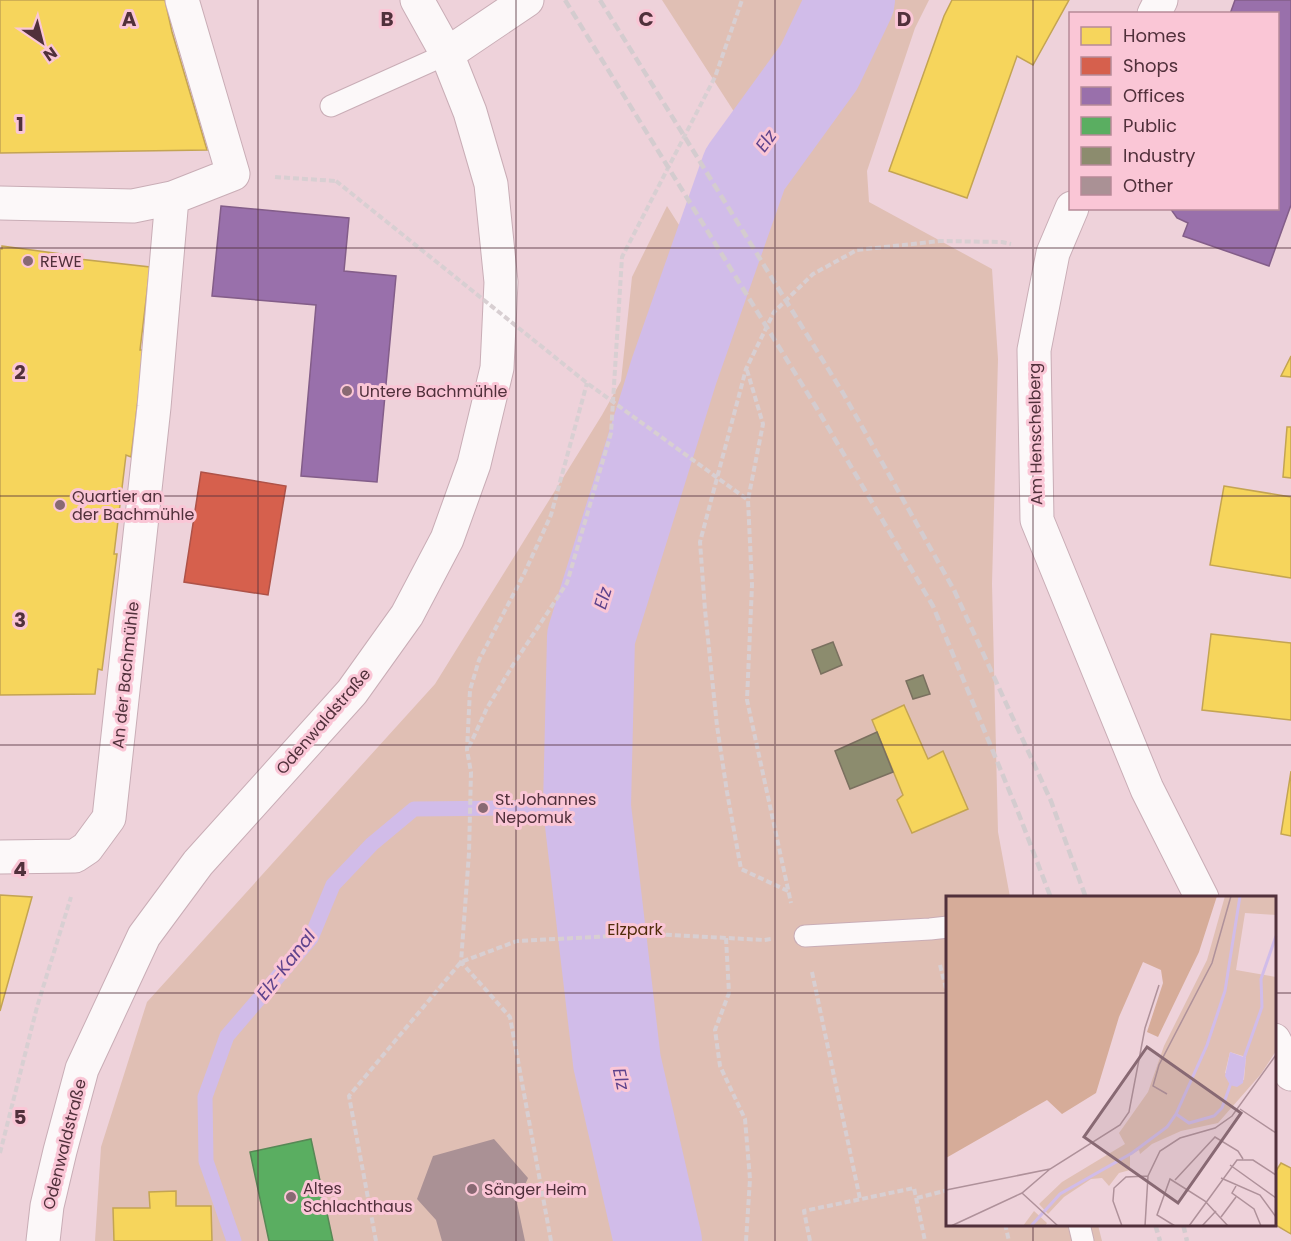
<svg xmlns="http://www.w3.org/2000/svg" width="1291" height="1241" font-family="Poppins,sans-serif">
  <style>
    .green { fill: #e0bfb4 }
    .homes { fill: #f6d55c; stroke: #c4a452; stroke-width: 1.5 }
    .shops { fill: #d6604d; stroke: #ae5248; stroke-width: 1.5 }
    .offices { fill: #9970ab; stroke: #835d89; stroke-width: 1.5 }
    .public { fill: #5aae61; stroke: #578856; stroke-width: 1.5 }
    .industry { fill: #8c8c6e; stroke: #7a705f; stroke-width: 1.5 }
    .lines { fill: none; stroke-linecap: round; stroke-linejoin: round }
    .stream { stroke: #d1bce9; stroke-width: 15 }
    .river { stroke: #d1bce9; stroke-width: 88 }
    .building { fill: #aa9195 }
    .lane-casing { stroke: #c9adb6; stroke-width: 23 }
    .street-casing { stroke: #c9adb6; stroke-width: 35 }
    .secondary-casing { stroke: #c9adb6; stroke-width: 35 }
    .primary-casing { stroke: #c9adb6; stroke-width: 35 }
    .path { stroke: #d8cfd2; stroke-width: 4; stroke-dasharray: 6 3; stroke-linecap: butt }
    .lane { stroke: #fcf8f9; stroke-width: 21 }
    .street { stroke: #fcf8f9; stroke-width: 33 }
    .secondary { stroke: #fcf8f9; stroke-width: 33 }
    .primary { stroke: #fcf8f9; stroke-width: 33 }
    .rail { stroke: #d4cccf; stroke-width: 4.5; stroke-dasharray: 9 4.5; stroke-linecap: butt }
    .path-bridge { stroke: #d8cfd2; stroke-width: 4; stroke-dasharray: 6 3; stroke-linecap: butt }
    .grid { fill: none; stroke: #51303b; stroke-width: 1.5; stroke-opacity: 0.55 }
    .poi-dot { fill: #886973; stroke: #fac6d6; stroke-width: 2 }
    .labels { text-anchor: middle; stroke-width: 6; stroke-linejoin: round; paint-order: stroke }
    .poi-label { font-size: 16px; fill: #51303b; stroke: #fac6d6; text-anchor: start }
    .street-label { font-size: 16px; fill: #51303b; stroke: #fac6d6 }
    .park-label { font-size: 16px; fill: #512d0b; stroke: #fac6d6 }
    .water-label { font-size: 18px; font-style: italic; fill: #5e438c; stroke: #fac6d6 }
    .inset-river { fill: none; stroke: #d1bce9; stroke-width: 3 }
    .inset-road { fill: none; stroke: #af919a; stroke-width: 1.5 }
    .view { fill: #886973; fill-opacity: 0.15; stroke: #886973; stroke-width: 3 }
    .inset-edge { fill: none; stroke: #51303b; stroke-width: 3 }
    .grid-label { font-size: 20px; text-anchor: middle; font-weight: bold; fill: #51303b; stroke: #fac6d6; stroke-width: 6; stroke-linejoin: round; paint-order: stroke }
  </style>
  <rect width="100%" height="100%" fill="#eed2da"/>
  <path class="green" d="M662 0H929L915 28 867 171 869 202 992 269 998 359 992 584 998 832 1010 897 948 898V1224L1098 1225 1102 1241H95L101 1147 147 1002 435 684 602 415 621 381 632 277 667 206 693 247 751 138Z"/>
  <path class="homes" d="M0 0H165L172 32 207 150 0 153Z
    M952 0H1069L1033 65 1017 56 967 198 889 171 944 16Z
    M2 246 61 254V257L150 267 140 350H144L131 457 126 455 114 554H117L102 670 98 669 95 694 0 695V249H2Z
    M1291 356V377L1281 376Z
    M1287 427H1291V478L1283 477Z
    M1224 486 1291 497V578L1210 565Z
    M1211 634 1291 643V720L1202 710Z
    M904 705 928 759 943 751 968 809 912 833 897 800 903 795 872 720Z
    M1291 771V836L1281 834Z
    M0 895 32 897 0 1011Z
    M1281 1163 1291 1168V1234L1274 1224V1174Z
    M176 1191V1206H211L212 1241H114L113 1208H150L149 1192Z"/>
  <path class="shops" d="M201 472 286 486 268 595 184 582Z"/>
  <path class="offices" d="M1235 0H1291V205L1269 266 1183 236 1188 223 1177 218 1170 208H1278V14H1230Z
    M221 206 349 218 344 271 396 276 377 482 301 476 316 305 212 296Z"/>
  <path class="public" d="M311 1139 333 1241H269L250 1152Z"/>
  <path class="industry" d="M833 642 842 665 821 674 812 650Z
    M923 675 930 694 913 699 906 681Z
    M877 732 893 772 850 789 835 751Z"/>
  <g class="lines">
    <path class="stream" d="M234 1241 206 1161 205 1097 227 1036 311 938 333 885 372 844 414 809 587 807"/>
    <path class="river" d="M658 1241 617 1062 587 807 591 637 674 371 745 169 819 67 851 0"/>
  </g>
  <path class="building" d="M494 1139 528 1178 517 1203 525 1241H442L436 1220 417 1199 433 1156Z"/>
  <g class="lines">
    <g class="lane-casing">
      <path id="lane" d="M331 106 447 54
        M805 936 930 929 948 927
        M1079 1224 1083 1241"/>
    </g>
    <g class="street-casing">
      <path id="street" d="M1154 14 1161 0
        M0 203 133 206 172 198 233 174 182 0
        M1072 208 1053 253 1034 350 1037 520 1147 789 1202 898
        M0 857 75 856 87 848 109 818 154 407 172 198
        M1274 1040 1291 1074"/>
    </g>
    <g class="secondary-casing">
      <path id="secondary" d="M447 54 527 0"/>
    </g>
    <g class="primary-casing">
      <path id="primary" d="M43 1241 47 1206 60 1151 82 1069 144 936 198 863 352 692 407 615 447 539 474 464 497 368 501 282 491 184 470 112 447 54 417 0"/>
    </g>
    <path class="path" d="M275 177 336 181
      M747 370 763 424 748 500 752 585 747 700 791 903
      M469 747 487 708 513 665 567 583 611 433 622 257 715 77 742 0
      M788 891 741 869 727 792 717 726 705 610 700 542 746 369 774 312 813 274 857 250 940 241 1002 242 1011 244
      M726 938 729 993 715 1030 720 1066 745 1119 750 1179 746 1241
      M940 965 948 996
      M812 972 860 1199
      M0 1153 37 1007 71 897
      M917 1198 948 1190
      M1005 1224 1009 1241
      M376 1241 349 1096 461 962 517 941 653 934 764 940 771 939
      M551 1241 510 1017 461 962 469 853 471 772 467 750 470 690 479 660 524 574 551 515 587 383
      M810 1241 804 1211 914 1188 925 1241"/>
    <use href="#lane" class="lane"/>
    <use href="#street" class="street"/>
    <use href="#secondary" class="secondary"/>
    <use href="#primary" class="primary"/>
    <path class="rail" d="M565 0 816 407 933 606 1018 812 1051 898
      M600 0 843 393 954 590 1051 801 1086 898
      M1155 1224 1160 1241
      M1183 1224 1187 1241"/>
    <path class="path-bridge" d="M336 181 587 383 748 500"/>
  </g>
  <path class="grid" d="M258 0V1241M516 0V1241M775 0V1241M1033 0V898M0 248H1291M0 496H1291M0 745H1291M0 993H948M1274 993H1291M1033 1224V1241"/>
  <g class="poi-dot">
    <circle cx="28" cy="261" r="6"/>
    <circle cx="347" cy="391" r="6"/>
    <circle cx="60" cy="505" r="6"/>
    <circle cx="483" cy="808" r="6"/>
    <circle cx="472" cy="1189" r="6"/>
    <circle cx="291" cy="1197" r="6"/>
  </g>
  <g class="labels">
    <g class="poi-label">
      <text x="40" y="267">REWE</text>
      <text x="359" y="397">Untere Bachmühle</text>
      <text x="72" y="502">Quartier an<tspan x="72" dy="18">der Bachmühle</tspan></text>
      <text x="495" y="805">St. Johannes<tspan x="495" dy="18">Nepomuk</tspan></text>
      <text x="303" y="1194">Altes<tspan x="303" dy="18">Schlachthaus</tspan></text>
      <text x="484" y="1195">Sänger Heim</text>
    </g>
    <g class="street-label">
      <text transform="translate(1035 434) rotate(-91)" y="6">Am Henschelberg</text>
      <text transform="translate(125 675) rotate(-84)" y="6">An der Bachmühle</text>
      <text transform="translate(323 721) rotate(-49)" y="6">Odenwaldstraße</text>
      <text transform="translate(64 1144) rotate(-76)" y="6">Odenwaldstraße</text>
    </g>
    <g class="park-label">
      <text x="635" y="935">Elzpark</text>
    </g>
    <g class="water-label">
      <text transform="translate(766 141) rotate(-54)" y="6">Elz</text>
      <text transform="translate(603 598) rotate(-73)" y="6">Elz</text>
      <text transform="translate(286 965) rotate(-52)" y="6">Elz-Kanal</text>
      <text transform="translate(621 1079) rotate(78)" y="6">Elz</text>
    </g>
  </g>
  <g transform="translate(946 896)">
    <rect width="330" height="330" fill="#eed2da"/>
    <path d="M279 0H330V19L299 17 290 74 330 81V155L315 178 272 227 235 235 206 248 194 258 193 254 184 259V274L173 277 163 290 156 282 145 283 118 301 102 318 93 308 116 286 179 248 173 237 202 196 218 150 261 64ZM284 156 300 161 298 184 279 177ZM88 315 101 327 99 330H77Z" fill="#e0bfb4" fill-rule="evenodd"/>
    <path d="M0 0H271L253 56 212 141 201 136 217 87 215 74 197 66 173 121 150 197 116 218 101 204 0 262Z" fill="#d6ac99"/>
    <path d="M284 156 300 162 297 187 291 191 284 189 279 180Z" fill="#d1bce9"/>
    <path class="inset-river" d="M298 162 316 111 315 83 330 40M230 218 243 227 268 220 276 212 285 187M85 330 114 298 186 257 221 231 230 218 261 149 279 95 294 0"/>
    <path class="inset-road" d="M221 198 207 190 213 169 266 67 285 0M294 213 330 237M284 269 330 302M275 282 314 299 330 321M229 284 269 241 292 255 297 263M290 290 286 297 308 313 315 330M0 294 104 273M76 297 112 330M275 321 290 301M5 330 76 297 104 273 174 229 183 216 199 132 213 89M176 330 167 305 168 292 180 281 202 280M199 330 202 280 214 255 234 242 269 232 286 220 330 159M229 330 211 319 224 283 259 305 282 330M243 330 291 264H307L330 279M256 330 270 315"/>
    <path class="view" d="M201 151 295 217 232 307 138 241Z"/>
    <rect width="330" height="330" class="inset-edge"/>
  </g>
  <g class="grid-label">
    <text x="129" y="26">A</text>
    <text x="387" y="26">B</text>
    <text x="646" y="26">C</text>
    <text x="904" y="26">D</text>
    <text x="20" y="131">1</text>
    <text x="20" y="379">2</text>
    <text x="20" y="627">3</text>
    <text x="20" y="876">4</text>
    <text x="20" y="1124">5</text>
  </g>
  <rect x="1069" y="12" width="210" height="198" fill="#fac6d6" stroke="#b68a98" stroke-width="1.5"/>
  <rect x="1081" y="27" width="30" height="18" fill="#f6d55c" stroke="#b68a98" stroke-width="1.5"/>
  <text x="1123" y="42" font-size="18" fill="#51303b">Homes</text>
  <rect x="1081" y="57" width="30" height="18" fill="#d6604d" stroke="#b68a98" stroke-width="1.5"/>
  <text x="1123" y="72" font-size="18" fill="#51303b">Shops</text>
  <rect x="1081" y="87" width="30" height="18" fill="#9970ab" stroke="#b68a98" stroke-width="1.5"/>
  <text x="1123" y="102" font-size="18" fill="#51303b">Offices</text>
  <rect x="1081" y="117" width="30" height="18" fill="#5aae61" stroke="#b68a98" stroke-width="1.5"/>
  <text x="1123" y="132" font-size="18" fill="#51303b">Public</text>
  <rect x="1081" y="147" width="30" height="18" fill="#8c8c6e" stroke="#b68a98" stroke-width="1.5"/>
  <text x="1123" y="162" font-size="18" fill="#51303b">Industry</text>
  <rect x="1081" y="177" width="30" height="18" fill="#aa9195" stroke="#b68a98" stroke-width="1.5"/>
  <text x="1123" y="192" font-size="18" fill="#51303b">Other</text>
  <g transform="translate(42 42) rotate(145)" stroke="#fac6d6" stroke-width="4.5" paint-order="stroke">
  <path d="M0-4.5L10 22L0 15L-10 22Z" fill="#51303b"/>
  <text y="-9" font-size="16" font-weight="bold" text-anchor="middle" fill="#51303b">N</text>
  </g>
</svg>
